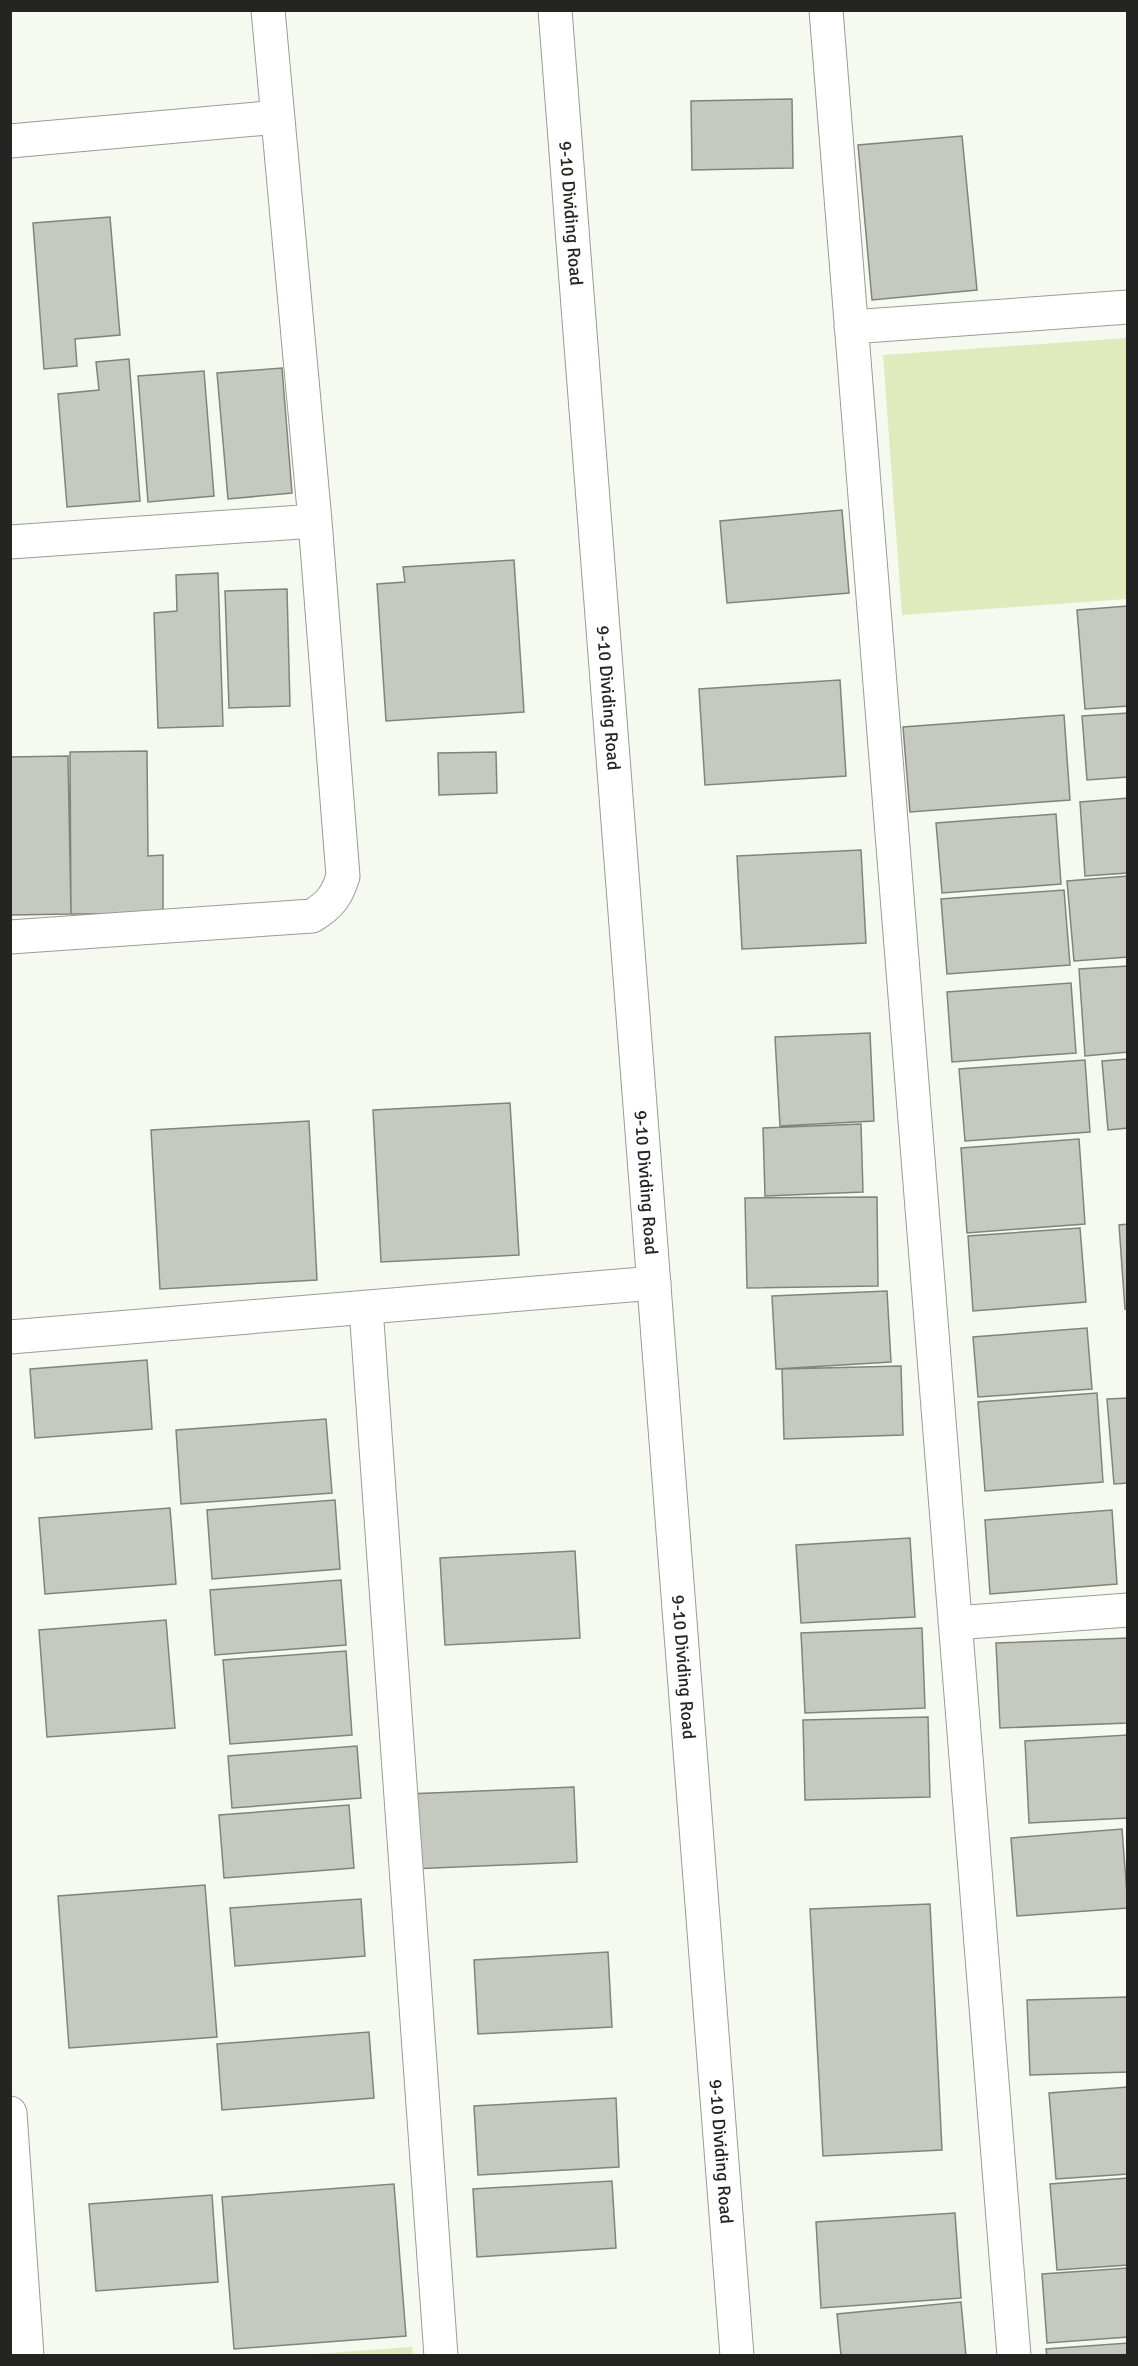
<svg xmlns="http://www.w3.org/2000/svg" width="1138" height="2366" font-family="Signika,sans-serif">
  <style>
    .green { fill: #dfebbd }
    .building { fill: #c6c9c0; stroke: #81847c; stroke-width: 1.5 }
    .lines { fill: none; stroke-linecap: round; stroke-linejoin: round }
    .minor-casing { stroke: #9a9c94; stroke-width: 35 }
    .tertiary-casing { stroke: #9a9c94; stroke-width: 35 }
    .minor { stroke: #fff; stroke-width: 33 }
    .tertiary { stroke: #fff; stroke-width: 33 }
    .labels { text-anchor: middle; stroke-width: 4.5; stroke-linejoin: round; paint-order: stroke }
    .street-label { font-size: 18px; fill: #242522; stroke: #f6f9f0 }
  </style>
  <rect width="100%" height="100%" fill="#f6f9f0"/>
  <path class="green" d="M1127 338V599L902 615 883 355Z
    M412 2347 413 2355H299Z"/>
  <path class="building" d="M792 99 793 168 692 170 691 101Z
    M962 136 977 290 872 300 858 145Z
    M110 217 120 335 75 339 77 366 44 369 33 223Z
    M129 359 140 501 67 507 58 394 99 390 96 362Z
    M282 368 292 493 228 499 217 373Z
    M204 371 214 496 148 502 138 376Z
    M842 510 849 593 727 603 720 521Z
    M514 560 524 712 386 721 377 584 405 582 403 567Z
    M218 573 223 726 158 728 154 613 177 611 176 575Z
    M287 589 290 706 229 708 225 591Z
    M1128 606V706L1085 709 1077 610Z
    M840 680 846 776 705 785 699 689Z
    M1128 713V777L1087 780 1082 716Z
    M1064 715 1070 800 910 812 903 727Z
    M147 751 148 856 163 855V914H71L70 752Z
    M496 752 497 793 439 795 438 753Z
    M68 756 71 914 10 915V757Z
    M1128 798V873L1085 876 1080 802Z
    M1056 814 1061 884 942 893 936 823Z
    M861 850 866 943 742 949 737 856Z
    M1128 876V957L1074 961 1067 881Z
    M1064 890 1070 965 947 974 941 899Z
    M1128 966V1052L1085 1056 1079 969Z
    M1071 983 1076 1053 952 1062 947 992Z
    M870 1033 874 1121 780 1126 775 1037Z
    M1128 1059V1128L1108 1130 1102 1061Z
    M1085 1060 1090 1132 965 1141 959 1069Z
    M510 1103 519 1255 381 1262 373 1110Z
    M309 1121 317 1280 160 1289 151 1130Z
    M861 1124 863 1192 765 1196 763 1128Z
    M1079 1139 1085 1224 967 1233 961 1148Z
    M877 1197 878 1286 747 1288 745 1198Z
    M1128 1224V1309H1125L1119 1225Z
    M1080 1228 1086 1302 973 1311 968 1236Z
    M887 1291 891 1362 776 1369 772 1296Z
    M1087 1328 1092 1389 978 1397 973 1337Z
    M147 1360 152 1429 35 1438 30 1369Z
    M901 1366 903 1435 784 1439 782 1369Z
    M1097 1393 1103 1482 985 1491 978 1402Z
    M1128 1398V1483L1114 1484 1107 1399Z
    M326 1419 332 1493 181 1504 176 1430Z
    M335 1500 340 1569 212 1579 207 1510Z
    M170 1508 176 1584 45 1594 39 1518Z
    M1112 1510 1117 1584 990 1594 985 1520Z
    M910 1538 915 1617 801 1623 796 1545Z
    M575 1551 580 1638 445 1645 440 1558Z
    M341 1580 346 1645 215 1655 210 1590Z
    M166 1620 175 1728 47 1737 39 1630Z
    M922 1628 925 1708 805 1713 801 1633Z
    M1128 1638V1723L1000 1728 996 1643Z
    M346 1651 352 1735 230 1744 223 1660Z
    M928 1717 930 1797 805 1800 803 1720Z
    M1128 1735V1818L1029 1823 1025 1741Z
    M357 1746 361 1798 232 1808 228 1756Z
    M574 1787 577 1862 411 1869 407 1794Z
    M349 1805 354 1868 224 1878 219 1815Z
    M1122 1829 1128 1908 1017 1916 1011 1838Z
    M205 1885 217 2037 69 2048 58 1896Z
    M361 1899 365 1956 235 1966 230 1908Z
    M930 1904 942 2150 823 2156 810 1909Z
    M608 1952 612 2027 478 2034 474 1960Z
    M1128 1997V2072L1030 2075 1027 2000Z
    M369 2032 374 2098 222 2110 217 2044Z
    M1128 2087V2174L1056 2179 1049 2093Z
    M616 2098 619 2167 478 2175 474 2106Z
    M1128 2178V2265L1057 2270 1050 2184Z
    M612 2181 616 2248 477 2257 473 2189Z
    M394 2184 406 2336 234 2349 222 2197Z
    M212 2195 218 2282 96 2291 89 2204Z
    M955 2213 961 2298 821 2308 816 2222Z
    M1128 2268V2337L1047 2343 1042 2274Z
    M961 2302 966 2356H841L837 2314Z
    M1128 2343V2356H1047L1046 2349Z"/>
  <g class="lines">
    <g class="minor-casing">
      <path id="minor" d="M826 10 1014 2356
        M10 141 278 117
        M851 327 1128 307
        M10 542 315 521
        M10 937 312 916C330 905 337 896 343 876L315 521 268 10
        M366 1308 441 2356
        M10 1337 654 1283
        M955 1623 1128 1610
        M10 2113 27 2356"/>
    </g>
    <g class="tertiary-casing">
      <g id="tertiary">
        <path id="s1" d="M555 10 737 2356"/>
      </g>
    </g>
    <use href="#minor" class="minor"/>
    <use href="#tertiary" class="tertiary"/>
  </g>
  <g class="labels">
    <g class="street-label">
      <text dy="6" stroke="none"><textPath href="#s1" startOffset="204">9-10 Dividing Road</textPath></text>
      <text dy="6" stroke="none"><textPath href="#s1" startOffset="690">9-10 Dividing Road</textPath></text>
      <text dy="6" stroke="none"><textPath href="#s1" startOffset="1176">9-10 Dividing Road</textPath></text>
      <text dy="6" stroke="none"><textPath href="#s1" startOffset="1662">9-10 Dividing Road</textPath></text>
      <text dy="6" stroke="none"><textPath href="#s1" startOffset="2148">9-10 Dividing Road</textPath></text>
    </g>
  </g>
  <rect width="1138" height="2366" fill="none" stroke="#242522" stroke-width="24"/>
</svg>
